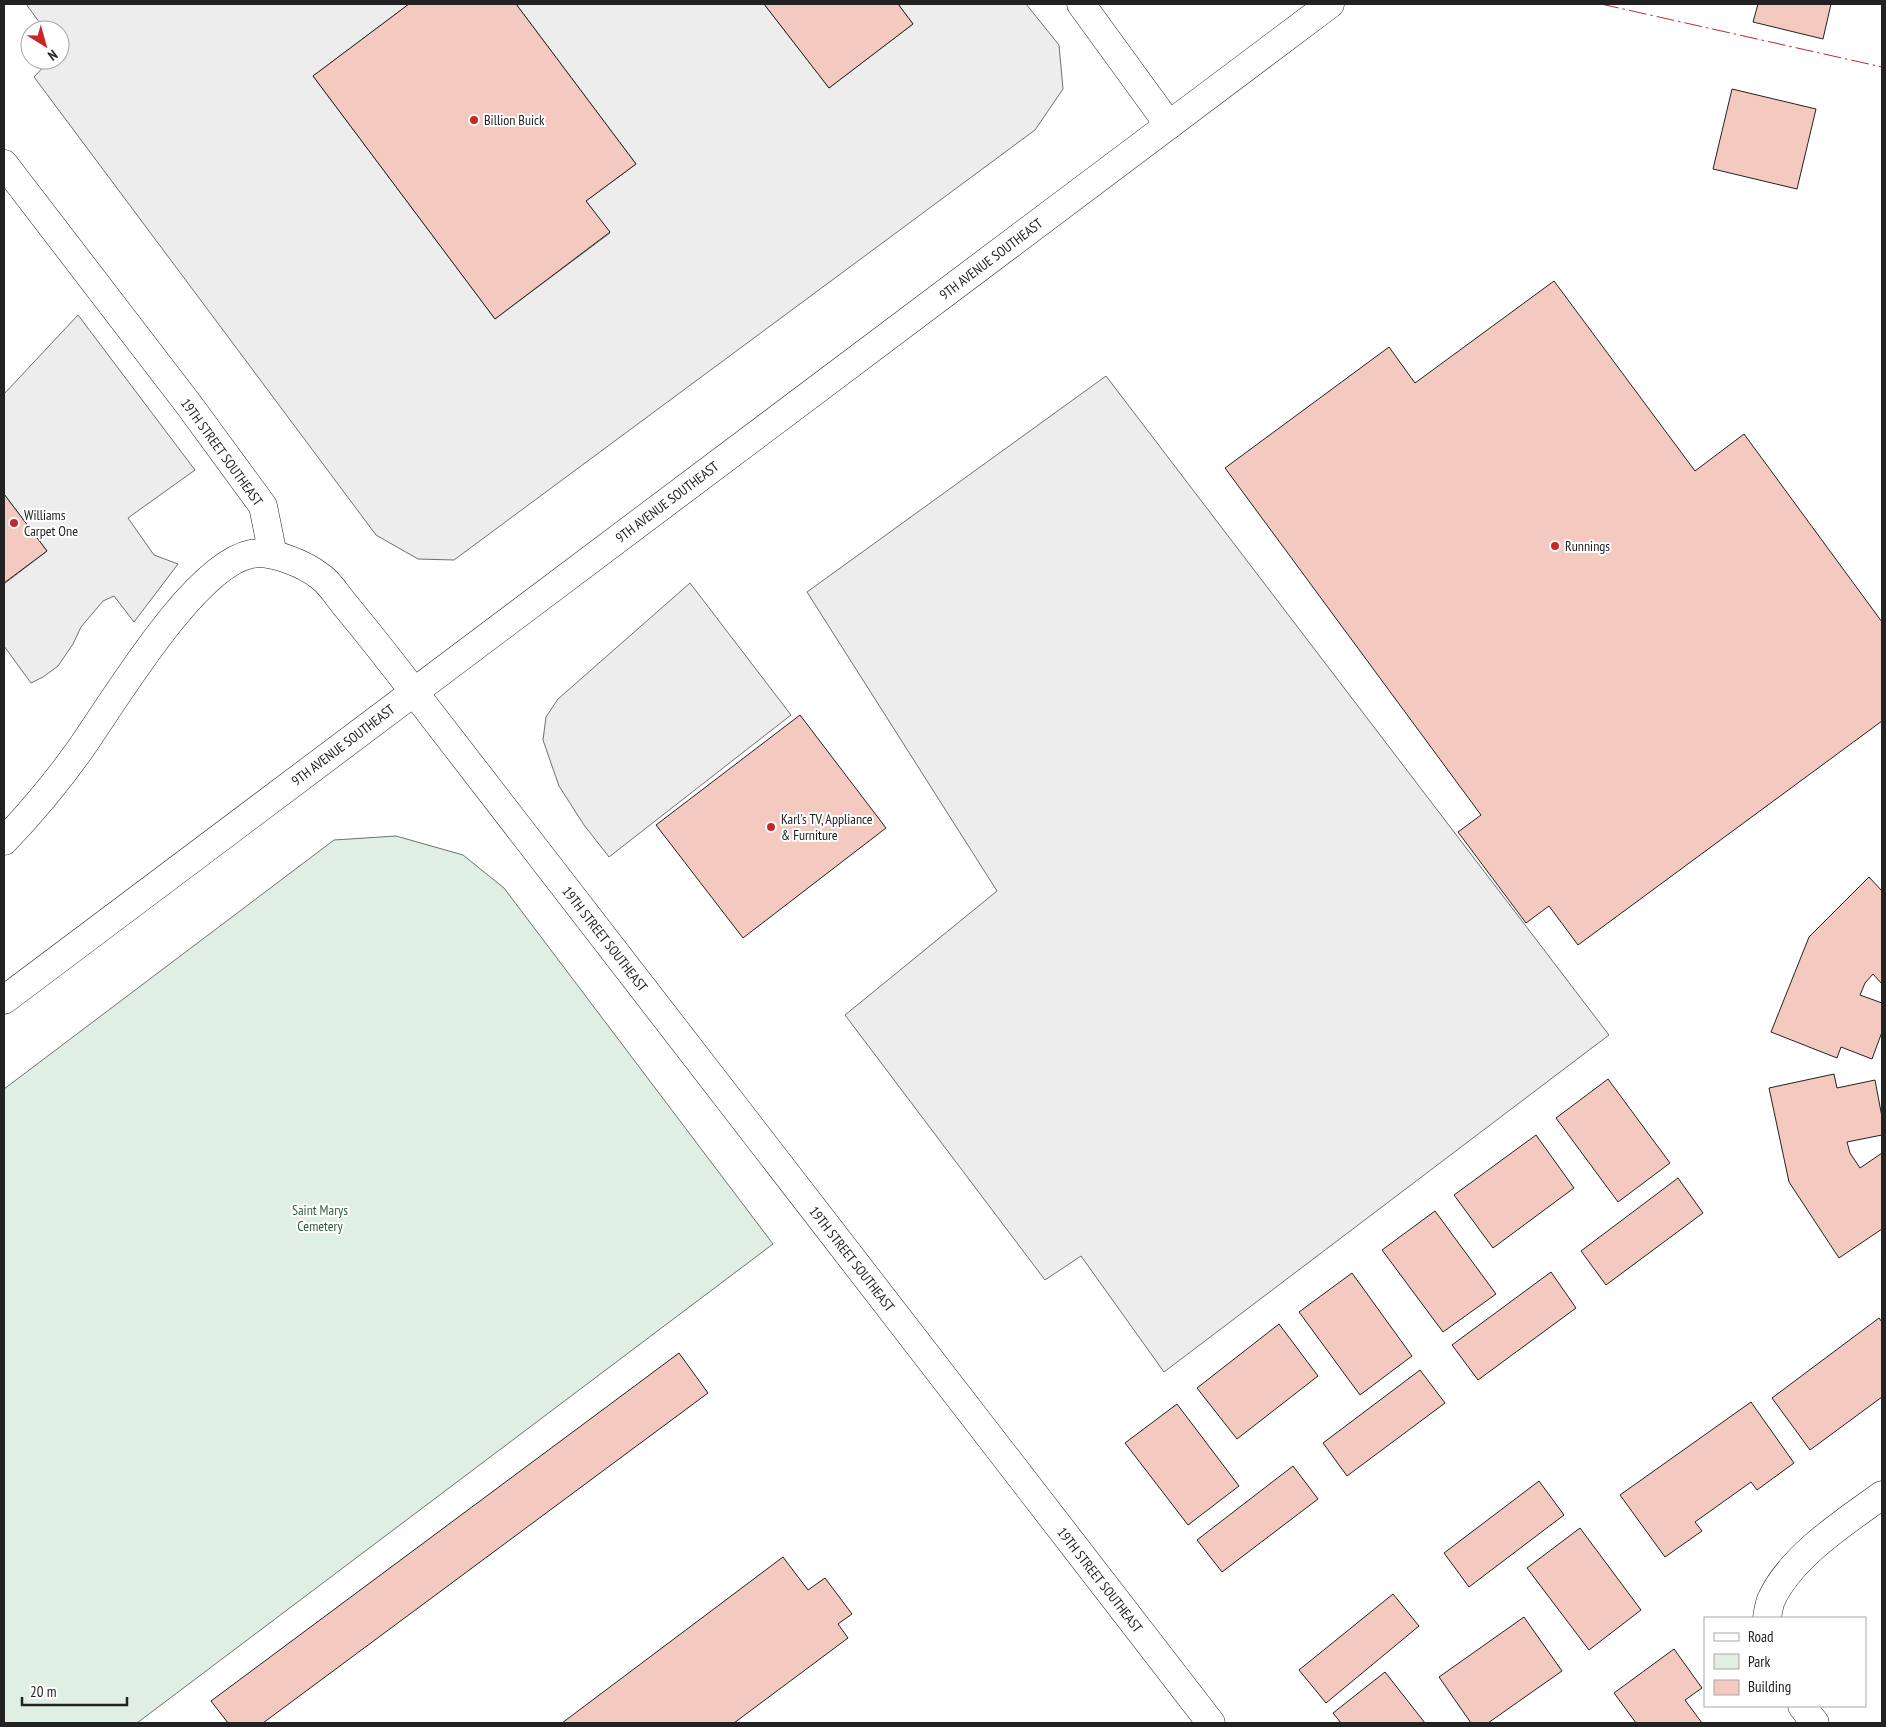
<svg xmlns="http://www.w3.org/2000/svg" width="1886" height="1727" font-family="'PT Sans Narrow',sans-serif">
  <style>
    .green { fill: #e0efe3; stroke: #6f6f6f }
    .parking { fill: #ededed; stroke: #6f6f6f }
    .building { fill: #f3c9c0; stroke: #222 }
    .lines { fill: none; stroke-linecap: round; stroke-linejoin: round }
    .street-casing { stroke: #222; stroke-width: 29 }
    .secondary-casing { stroke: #222; stroke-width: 29 }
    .primary-casing { stroke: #222; stroke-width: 29 }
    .street { stroke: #fff; stroke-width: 28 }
    .secondary { stroke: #fff; stroke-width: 28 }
    .primary { stroke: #fff; stroke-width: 28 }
    .power { stroke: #c62828; stroke-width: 1; stroke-dasharray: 18 4 2.5 4; stroke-linecap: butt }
    .poi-dot { fill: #c62828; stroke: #fff; stroke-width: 2 }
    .labels { text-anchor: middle; stroke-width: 4; stroke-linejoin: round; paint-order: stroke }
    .poi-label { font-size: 14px; fill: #222; stroke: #fff; text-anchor: start }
    .street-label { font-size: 14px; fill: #222; stroke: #fff }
    .park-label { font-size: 14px; fill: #2f5e38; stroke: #fff }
  </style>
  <rect width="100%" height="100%" fill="#fff"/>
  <path class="green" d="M396 836 463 855 504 888 773 1244 137 1723H4V1089L334 840Z"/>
  <path class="parking" d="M26 4H409L313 76 495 319 610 233 586 201 636 164 516 4H764L829 88 913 24 898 4H1026L1059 45 1063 89 1035 130 454 560 418 559 376 535 34 77 50 60H60V30H45Z
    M78 315 195 470 128 518 154 555 178 564 134 622 114 596 103 601 81 627 73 644 58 666 43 677 31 683 4 646V584L47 551 4 494V394Z
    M1106 376 1609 1035 1164 1372 1081 1256 1045 1280 845 1015 997 891 807 592Z
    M690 583 791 715 609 857 584 825 559 786 543 740 546 717 558 699Z"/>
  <path class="building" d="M409 4H516L636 164 586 201 610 232 495 319 313 76Z
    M764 4H898L913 24 829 88Z
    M1758 4H1831L1823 39 1753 22Z
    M1732 89 1816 109 1797 189 1713 169Z
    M1554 281 1695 471 1744 434 1882 622V721L1578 945 1549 906 1526 923 1458 832 1481 815 1225 468 1389 347 1415 383Z
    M4 494 47 551 4 583Z
    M800 715 886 828 743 938 656 825Z
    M1869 877 1882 891V984L1873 974 1865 983 1860 995 1882 1003V1032L1872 1059 1841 1047 1837 1058 1771 1032 1809 937Z
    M1834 1074 1837 1088 1875 1080 1882 1117V1135L1847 1142 1850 1153 1860 1168 1882 1153V1229L1839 1258 1789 1182 1769 1088Z
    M1608 1079 1670 1163 1618 1202 1556 1118Z
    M1536 1135 1574 1188 1493 1248 1454 1195Z
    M1678 1178 1703 1213 1606 1285 1581 1251Z
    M1435 1211 1496 1294 1443 1332 1382 1250Z
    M1551 1272 1576 1308 1478 1380 1452 1345Z
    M1352 1273 1412 1356 1360 1395 1299 1312Z
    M1879 1318 1882 1322V1397L1810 1450 1772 1398Z
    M1279 1324 1318 1376 1237 1439 1197 1388Z
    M679 1353 708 1393 263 1723H228L211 1701Z
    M1420 1370 1445 1403 1347 1476 1323 1443Z
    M1751 1402 1794 1463 1757 1490 1751 1482 1695 1522 1702 1531 1665 1557 1620 1495Z
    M1177 1404 1239 1486 1188 1525 1125 1443Z
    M1293 1466 1318 1499 1222 1572 1197 1540Z
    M1539 1481 1564 1515 1469 1587 1444 1553Z
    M1580 1528 1641 1610 1589 1650 1527 1568Z
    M783 1557 808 1590 825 1578 852 1614 838 1624 848 1638 734 1723H562Z
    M1393 1594 1419 1626 1326 1703 1299 1670Z
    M1524 1617 1562 1671 1488 1723H1471L1439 1677Z
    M1674 1649 1702 1688 1685 1700 1702 1723H1636L1614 1693Z
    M1385 1672 1425 1723H1341L1333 1713Z"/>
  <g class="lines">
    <g class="street-casing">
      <path id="street" d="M4 164 189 405 263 506 273 555
        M4 841C31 813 56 783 79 751 113 703 194 565 251 554 271 550 305 564 321 577 331 584 338 597 346 606 369 634 392 663 414 692
        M1767 1618C1768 1612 1769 1605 1771 1600 1791 1556 1845 1522 1882 1495
        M1802 1706 1815 1723"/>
    </g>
    <g class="secondary-casing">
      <path id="secondary" d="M1081 4 1169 125
        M414 692 1211 1723"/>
    </g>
    <g class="primary-casing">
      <path id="primary" d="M4 1000 1330 4"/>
    </g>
    <use href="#street" class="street"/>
    <use href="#secondary" class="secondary"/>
    <use href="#primary" class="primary"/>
    <path class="power" d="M1601 4 1882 67"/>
  </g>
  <g class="poi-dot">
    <circle cx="474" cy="120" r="5"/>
    <circle cx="14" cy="523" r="5"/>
    <circle cx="1555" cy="546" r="5"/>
    <circle cx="771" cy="827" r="5"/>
  </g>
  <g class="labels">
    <g class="poi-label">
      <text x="484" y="125">Billion Buick</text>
      <text x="24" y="520">Williams<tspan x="24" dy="16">Carpet One</tspan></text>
      <text x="1565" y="551">Runnings</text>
      <text x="781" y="824">Karl's TV, Appliance<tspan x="781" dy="16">&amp; Furniture</tspan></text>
    </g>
    <g class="street-label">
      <text transform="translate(991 259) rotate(-37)" y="5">9TH AVENUE SOUTHEAST</text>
      <text transform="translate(222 452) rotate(54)" y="5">19TH STREET SOUTHEAST</text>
      <text transform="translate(667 502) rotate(-37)" y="5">9TH AVENUE SOUTHEAST</text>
      <text transform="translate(343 745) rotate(-37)" y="5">9TH AVENUE SOUTHEAST</text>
      <text transform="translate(605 939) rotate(52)" y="5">19TH STREET SOUTHEAST</text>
      <text transform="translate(852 1259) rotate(52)" y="5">19TH STREET SOUTHEAST</text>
      <text transform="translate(1100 1580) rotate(52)" y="5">19TH STREET SOUTHEAST</text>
    </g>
    <g class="park-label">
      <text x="320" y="1215">Saint Marys<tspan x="320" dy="16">Cemetery</tspan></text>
    </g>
  </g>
  <rect width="1886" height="1727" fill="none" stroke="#222222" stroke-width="10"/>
  <rect x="1704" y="1617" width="162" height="90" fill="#ffffff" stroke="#a7a7a7"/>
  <rect x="1714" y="1633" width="25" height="8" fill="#ffffff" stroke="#a7a7a7"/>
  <text x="1748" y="1642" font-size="15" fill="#222222">Road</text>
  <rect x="1714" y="1654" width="25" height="15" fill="#e0efe3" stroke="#a7a7a7"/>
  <text x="1748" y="1667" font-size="15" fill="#222222">Park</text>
  <rect x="1714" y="1680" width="25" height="15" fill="#f3c9c0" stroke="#a7a7a7"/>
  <text x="1748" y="1692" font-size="15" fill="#222222">Building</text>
  <g transform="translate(45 45) rotate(143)"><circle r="24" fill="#ffffff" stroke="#a7a7a7"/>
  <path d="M0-4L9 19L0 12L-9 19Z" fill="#c62828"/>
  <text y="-8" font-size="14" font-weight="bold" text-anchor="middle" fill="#222222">N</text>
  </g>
  <path d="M22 1697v8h105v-8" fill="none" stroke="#222222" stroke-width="2.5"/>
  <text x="30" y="1697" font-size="15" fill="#222222" stroke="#ffffff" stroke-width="4" paint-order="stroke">20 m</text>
</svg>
